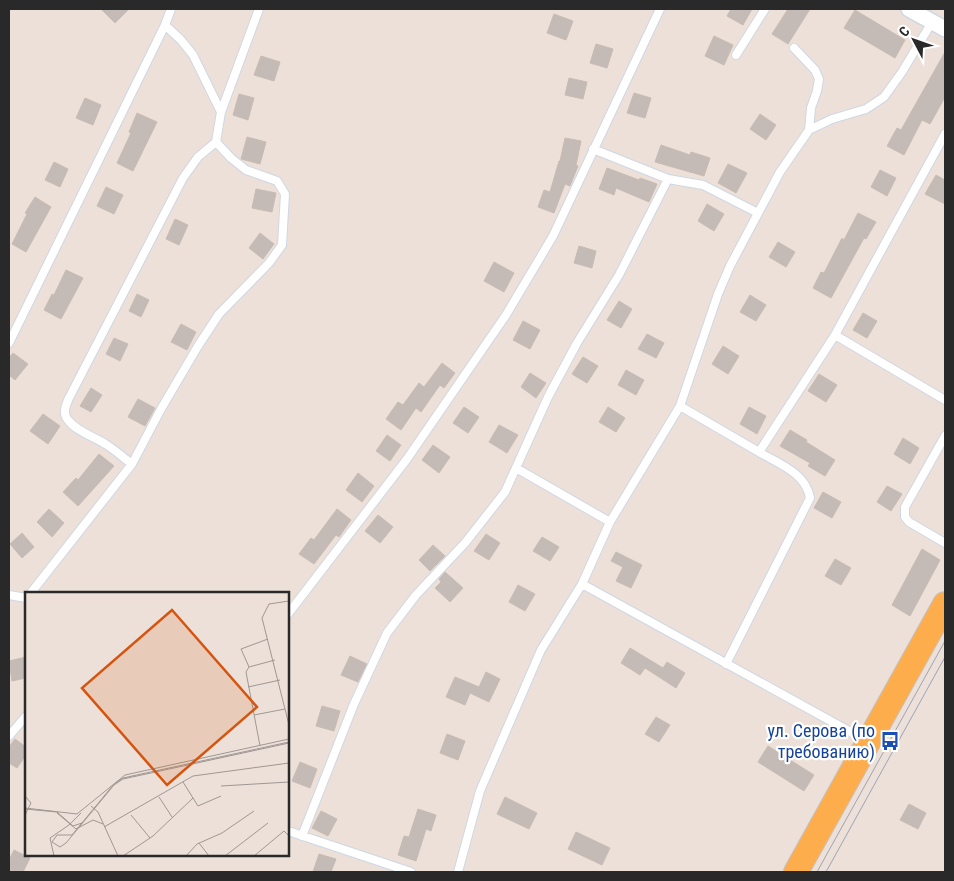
<svg xmlns="http://www.w3.org/2000/svg" width="954" height="881" font-family="'Roboto Condensed',sans-serif">
  <style>
    .building { fill: #c4bab6; stroke: #c8bcb3 }
    .lines { fill: none; stroke-linecap: round; stroke-linejoin: round }
    .lane-casing { stroke: #ced7e4; stroke-width: 10 }
    .street-casing { stroke: #ced7e4; stroke-width: 18 }
    .primary-casing { stroke: #c3c3c3; stroke-width: 26 }
    .lane { stroke: #fff; stroke-width: 8 }
    .street { stroke: #fff; stroke-width: 15 }
    .primary { stroke: #fead4d; stroke-width: 24 }
    .tram { stroke: #9ba5b5; stroke-width: 1 }
    .labels { text-anchor: middle; stroke-width: 4.5; stroke-linejoin: round; paint-order: stroke }
    .transit-label { font-size: 18px; fill: #164399; stroke: #fff; text-anchor: end }
    .inset-road { fill: none; stroke: #9f9793; stroke-width: 1 }
    .view { fill: #d5540f; fill-opacity: 0.15; stroke: #d5540f; stroke-width: 2.5 }
    .inset-edge { fill: none; stroke: #292929; stroke-width: 2.5 }
  </style>
  <rect width="100%" height="100%" fill="#ede0d9"/>
  <path class="building" d="M101 9H129L115 23Z
    M731 9H752L743 25 727 16Z
    M788 9H810L788 44 772 34Z
    M855 10 905 40 895 58 844 28Z
    M554 14 573 21 566 40 547 33Z
    M714 36 733 45 724 65 705 56Z
    M596 44 613 49 607 68 590 63Z
    M945 52V97L930 124 922 120 904 155 887 146 897 128 901 130Z
    M261 56 280 62 274 81 254 75Z
    M569 78 587 82 583 99 565 95Z
    M634 93 651 98 645 118 627 113Z
    M239 94 254 98 248 120 233 115Z
    M85 98 101 105 93 125 76 118Z
    M137 113 157 122 133 171 117 163 131 133 129 132Z
    M760 114 776 125 766 140 750 129Z
    M247 137 266 142 260 164 241 159Z
    M565 138 581 141 576 165 578 166 570 186 565 184 554 213 538 207 544 190 550 192 559 161H560Z
    M661 145 690 155 691 152 710 158 704 176 655 162Z
    M54 162 68 169 60 187 45 180Z
    M728 164 747 173 736 193 718 183Z
    M607 168 639 180 640 178 657 184 649 202 616 188 614 195 599 189Z
    M880 170 896 178 887 196 871 187Z
    M936 175 945 180V204L925 194Z
    M106 187 123 195 114 214 97 206Z
    M256 189 276 193 272 212 252 208Z
    M35 197 51 207 26 252 12 244 27 214 25 213Z
    M707 204 724 214 714 231 698 221Z
    M858 213 876 222 866 239 864 238 831 298 813 288 821 272 824 273 842 238 844 240Z
    M175 219 188 225 179 245 166 239Z
    M260 233 274 244 263 259 249 248Z
    M778 242 795 252 786 267 769 257Z
    M579 246 596 251 592 268 574 263Z
    M494 262 514 273 504 292 484 281Z
    M66 270 83 278 61 319 44 310 52 294 54 295Z
    M137 294 149 300 141 317 129 311Z
    M750 295 766 305 756 321 740 312Z
    M619 301 632 309 621 328 607 320Z
    M863 313 877 321 867 338 853 330Z
    M523 321 540 330 530 349 513 340Z
    M181 324 196 332 187 350 171 342Z
    M647 334 664 343 656 358 638 349Z
    M114 338 128 344 120 361 106 354Z
    M723 346 739 356 728 374 712 364Z
    M13 353 28 364 15 380 9 375V358Z
    M583 357 598 366 587 383 572 374Z
    M442 363 455 373 444 388 440 385 421 412 416 408 401 430 386 419 398 402 403 405 419 383 424 387Z
    M626 370 644 380 636 395 618 385Z
    M530 373 546 383 536 398 521 387Z
    M819 374 837 385 826 402 808 391Z
    M91 388 102 395 91 412 80 406Z
    M138 399 155 408 145 426 128 417Z
    M464 407 479 417 468 433 453 423Z
    M608 407 625 418 616 432 599 422Z
    M749 407 766 416 757 434 740 424Z
    M43 414 60 426 48 444 30 431Z
    M499 425 518 435 507 453 489 442Z
    M790 430 807 440 806 442 835 460 825 476 808 466 810 463 780 446Z
    M387 435 401 445 390 461 376 451Z
    M903 438 919 448 910 464 894 454Z
    M433 445 450 457 439 473 422 460Z
    M99 454 114 466 78 506 63 492 76 478 78 480Z
    M358 473 374 486 362 502 346 490Z
    M887 486 902 494 891 511 877 502Z
    M823 492 841 502 832 518 814 508Z
    M49 509 64 523 52 537 37 522Z
    M337 509 351 520 339 537 336 535 314 564 299 554 311 538 314 540Z
    M378 515 393 527 380 543 365 531Z
    M22 533 34 547 22 558 10 544Z
    M486 534 500 543 489 560 474 551Z
    M542 537 559 547 550 561 533 551Z
    M433 545 445 556 430 571 419 560Z
    M922 549 940 560 910 616 892 605Z
    M616 552 642 565 631 588 616 581 623 567 611 561Z
    M835 559 851 568 841 585 825 576Z
    M445 572 463 588 450 602 435 588 441 582 439 579Z
    M518 585 535 594 525 611 509 602Z
    M630 648 663 668 667 662 685 673 676 688 645 668 640 675 621 663Z
    M350 656 367 664 358 682 341 675Z
    M26 657V678L12 681 9 661Z
    M486 672 500 679 489 702 470 693 465 705 446 697 455 677 479 687Z
    M322 706 340 711 334 731 316 726Z
    M656 717 670 725 659 742 645 734Z
    M447 734 465 741 458 760 440 753Z
    M15 739 26 747V755L17 768 9 763V747Z
    M768 746 814 775 804 791 758 762Z
    M300 762 317 769 310 788 292 781Z
    M505 797 537 813 529 829 497 814Z
    M909 804 926 813 918 829 900 820Z
    M418 809 436 815 431 831 426 829 416 861 398 855 404 836 409 837Z
    M321 811 337 819 328 836 312 828Z
    M576 832 610 848 602 865 568 849Z
    M14 850 30 858 23 872H13L9 870V860Z
    M319 854 336 859 331 872H313Z"/>
  <g class="lines">
    <g class="lane-casing">
      <path id="lane" d="M794 48 815 70 819 79 817 91 811 108 809 130
        M736 55 765 9
        M221 112 259 9
        M593 149 668 179 703 185 758 213
        M835 335 945 400
        M9 343 165 25 171 9
        M680 406 718 294 730 266 780 172 809 130 832 119 866 109 884 97 902 72 932 22
        M945 436 905 507V517L909 522 945 543
        M132 464 161 409 198 346 219 314 269 263 282 245 285 194 277 181 246 170 231 158 216 142
        M516 468 610 522
        M30 594 132 464C124 458 116 451 107 445 95 437 77 432 68 420 62 413 66 405 69 398L183 178 198 157 216 142 221 112 193 55 181 40 165 25
        M9 595 26 598
        M288 614 407 459 506 315 553 236 660 9
        M726 664 810 498C806 473 779 464 759 452
        M9 736 26 716
        M867 741 582 584 610 522 680 406 759 452 835 335 945 134
        M288 831 411 872
        M302 836 354 704 387 633 416 595 465 543 505 492 548 397 577 343 619 275 668 179
        M458 872 480 791 541 650 582 584"/>
    </g>
    <g class="street-casing">
      <path id="street" d="M909 9 945 29"/>
    </g>
    <g class="primary-casing">
      <path id="primary" d="M796 872 945 604"/>
    </g>
    <use href="#lane" class="lane"/>
    <use href="#street" class="street"/>
    <use href="#primary" class="primary"/>
    <path class="tram" d="M817 872 945 641
      M826 872 945 657"/>
  </g>
  <defs>
    <g id="bus-bare" transform="scale(1.5)"><path d="M-5-6H5V4H4V6H2V4H-2V6H-4V4H-5ZM-3.5-4V0h7V-4ZM-3.5 1.2v1.5H-2V1.2ZM2 1.2v1.5H3.5V1.2Z" fill="#1a4fb4" stroke="#fff" stroke-width="2.5" paint-order="stroke"/></g>
  </defs>
  <g fill-rule="evenodd">
    <use href="#bus-bare" x="890" y="741"/>
  </g>
  <g class="labels">
    <g class="transit-label">
      <text x="875" y="737">ул. Серова (по<tspan x="875" dy="21">требованию)</tspan></text>
    </g>
  </g>
  <g transform="translate(25 592)">
    <rect width="264" height="264" fill="#ede0d9"/>
    <path class="inset-road" d="M264 9 244 12 237 26 264 133M224 75 250 68M223 95 255 88M229 123 260 117M264 150 98 186 89 192 47 243H32L27 250 35 255 41 251 89 193 98 187 264 151M235 154 221 80 224 75 216 57 243 47M158 190 173 214 196 204M196 194 264 190M0 204 6 211 0 223M134 205 147 225M66 214 73 220 93 264M0 216 52 222 100 183 264 147M0 217 32 220 48 234 57 231M32 221 51 237 68 228 78 232M106 223 125 246M44 233 56 221M79 235 168 184 264 171M174 251 184 264M29 264 25 246 44 233M98 264 128 244 168 206M161 264 172 252 197 241 229 219M200 264 243 231M229 264 259 239 264 244"/>
    <path class="view" d="M147 18 232 115 142 193 57 96Z"/>
    <rect width="264" height="264" class="inset-edge"/>
  </g>
  <rect width="954" height="881" fill="none" stroke="#292929" stroke-width="20"/>
  <g transform="translate(914 40) rotate(311)" stroke="#ffffff" stroke-width="4" paint-order="stroke">
  <path d="M0-4L9 19L0 12L-9 19Z" fill="#292929"/>
  <text y="-8" font-size="14" font-weight="bold" text-anchor="middle" fill="#292929">С</text>
  </g>
</svg>
